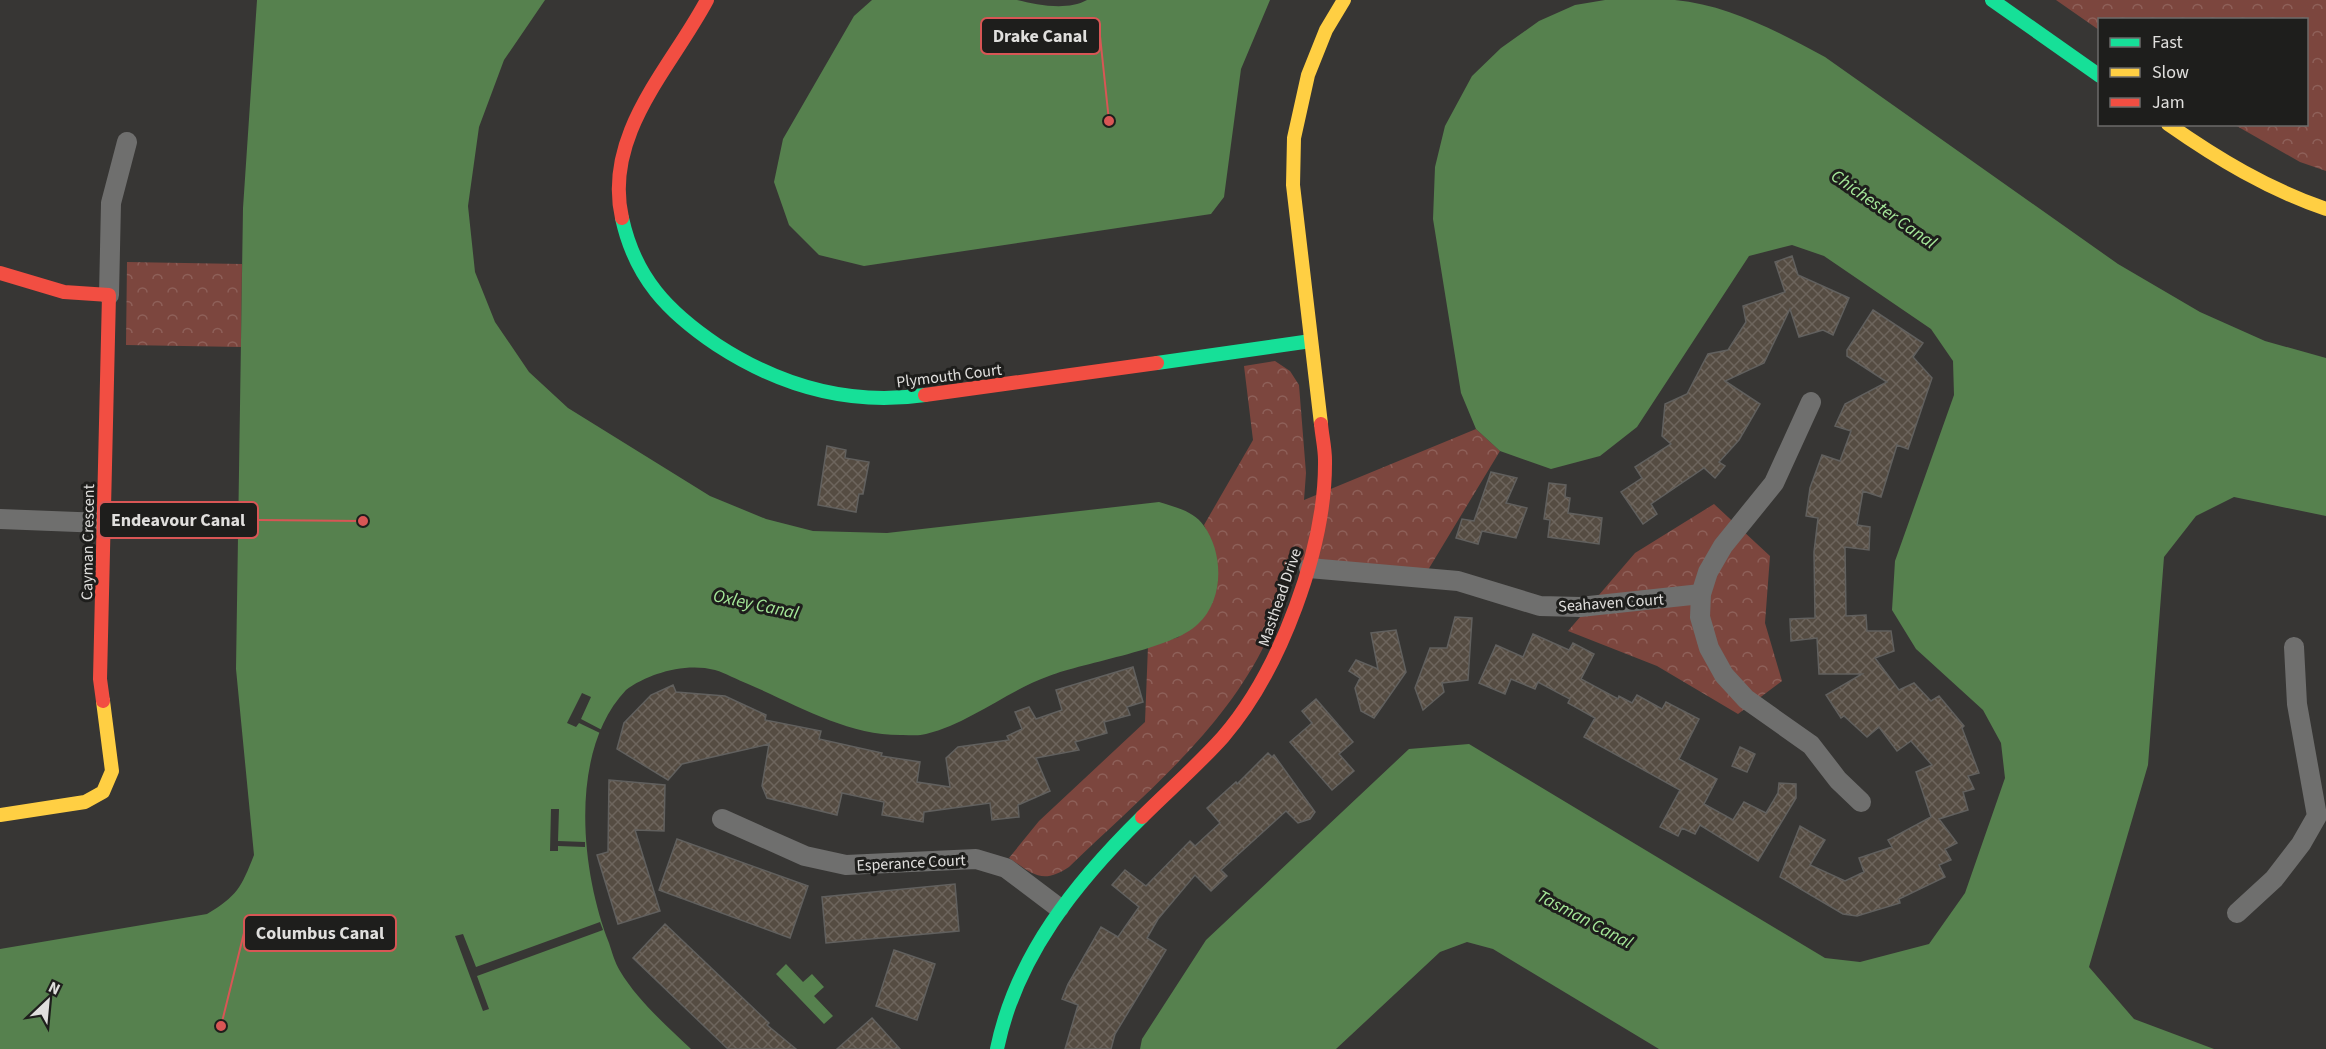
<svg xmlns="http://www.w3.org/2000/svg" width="2326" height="1049" font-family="'Source Sans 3',sans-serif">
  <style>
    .park { fill: url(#park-crowns) }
    .water { fill: #56814e }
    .pier { fill: #373634 }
    .building { fill: url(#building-cross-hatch); stroke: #61605e; stroke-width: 1.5 }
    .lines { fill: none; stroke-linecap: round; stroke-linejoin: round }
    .street { stroke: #6f6f6e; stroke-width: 20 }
    .fast { stroke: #16e098; stroke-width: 14 }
    .slow { stroke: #ffcf43; stroke-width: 14 }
    .jam { stroke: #f24e42; stroke-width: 14 }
    .labels { text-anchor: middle; stroke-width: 6; stroke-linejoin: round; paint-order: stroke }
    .street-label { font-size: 16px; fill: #e0dfdd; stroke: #1e1e1c }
    .water-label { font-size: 18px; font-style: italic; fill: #a5e899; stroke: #1e1e1c }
    .leader { fill: none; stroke: #d85655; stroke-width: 2 }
    .callout-dot { fill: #d85655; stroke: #1e1e1c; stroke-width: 2 }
    .callout { fill: #1e1e1c; stroke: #d85655; stroke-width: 2 }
    .callout-label { font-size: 18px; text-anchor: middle; font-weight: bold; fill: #e0dfdd }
  </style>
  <defs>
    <pattern id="park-crowns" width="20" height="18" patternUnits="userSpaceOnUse" patternTransform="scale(1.5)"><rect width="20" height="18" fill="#7c463e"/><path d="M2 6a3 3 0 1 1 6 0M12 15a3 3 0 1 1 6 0" fill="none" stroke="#8e6059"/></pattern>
    <pattern id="building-cross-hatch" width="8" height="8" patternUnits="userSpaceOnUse" patternTransform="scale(1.5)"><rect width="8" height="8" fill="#554c42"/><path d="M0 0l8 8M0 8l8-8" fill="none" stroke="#6d655d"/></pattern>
  </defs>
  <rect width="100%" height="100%" fill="#373634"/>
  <path class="park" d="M2056 0H2326V171L2300 162 2235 125 2306 124V20H2100L2099 30Z
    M127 262 242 264 241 347 126 345Z
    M1275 361 1290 371 1299 385 1306 473 1304 500 1476 429 1500 451 1428 570 1295 561C1286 587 1279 617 1266 642 1222 733 1140 798 1069 867 1042 885 1033 874 1009 858L1039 821 1145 722 1148 646 1179 637 1215 551 1204 525 1253 440 1244 366Z
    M1714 504 1770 556 1765 623 1782 681 1738 714 1657 666 1568 631 1635 553Z"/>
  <path class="water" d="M257 0H545L504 60 479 127 468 206 475 272 495 322 529 372 568 408 710 496 766 519 813 531 887 533 1159 502C1175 507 1194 511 1204 526 1224 554 1224 600 1198 624 1173 649 1085 662 1049 676 1007 691 970 723 926 734 919 736 911 735 903 735 848 736 797 705 748 684 737 680 726 673 715 670 696 665 675 668 657 674 648 677 633 684 626 690 568 751 581 872 609 943 612 952 615 963 620 971 638 1001 666 1025 691 1049H0V949L207 914C237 896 241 888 254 855L236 669 243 208Z
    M872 0H1017C1038 5 1067 11 1087 0H1270L1241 69 1224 197 1211 214 864 266 819 255 789 225 774 182 783 139 854 16Z
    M1605 0C1628 0 1652 0 1675 0 1729 5 1778 32 1825 57L2118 264 2200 312 2265 341 2326 358V516L2234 497 2196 516 2164 557 2148 765 2089 967 2134 1019 2214 1049H1659L1493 949 1467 942 1440 952 1336 1049H1140L1142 1039 1206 940 1409 749 1469 744 1825 958 1860 962 1929 944 1965 893 2005 778 2001 743 1983 710 1916 649 1892 610 1895 561 1954 395 1953 361 1931 329 1824 256 1792 245 1749 256 1637 427 1600 456 1551 469 1500 451 1476 429 1461 393 1433 219 1435 167 1445 126 1472 76 1501 48 1539 21 1575 5Z
    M786 964 803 982 812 974 824 987 814 996 833 1016 824 1024 776 974Z"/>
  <path class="pier" d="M582 693 591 697 581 719 602 730 600 733 579 723 576 727 567 723Z
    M551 809H559L558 841 585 842V847L558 846V851H550Z
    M600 922 603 930 477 976 489 1009 483 1011 455 936 463 934 476 967Z"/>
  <path class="building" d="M1792 256 1798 275 1849 298 1833 335 1823 330 1799 337 1790 309 1764 363 1725 381 1760 404 1739 440 1719 462 1725 466 1715 478 1704 468 1651 504 1657 514 1643 524 1621 492 1642 478 1635 467 1671 444 1662 436 1665 404 1687 394 1708 354 1728 350 1746 322 1743 306 1785 292 1775 262Z
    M1873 310 1923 343 1913 357 1932 378 1908 449 1897 445 1881 497 1863 491 1857 525 1870 527 1869 550 1845 547 1846 616 1866 615 1867 631H1891L1894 651 1875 658 1899 690 1914 683 1931 701 1939 696 1964 726 1962 728 1979 773 1968 776 1974 789 1963 792 1968 810 1939 819 1957 843 1945 849 1951 860 1939 865 1945 877 1899 899 1900 903 1857 916 1843 914 1780 877 1800 826 1825 840 1810 865 1845 881 1864 872 1859 858 1892 847 1888 840 1931 817 1916 772 1932 765 1911 741 1897 751 1879 727 1867 737 1844 716 1841 718 1826 695 1862 674H1819L1817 638 1791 641 1790 619 1815 618 1814 552 1818 518 1806 516 1810 488 1822 455 1840 461 1851 431 1835 426 1845 404 1887 382 1847 356V350Z
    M827 446 846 450 845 458 869 462 863 494H859L856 512 818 505Z
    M1491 472 1517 478 1506 503 1527 508 1516 538 1482 531 1478 544 1456 538 1462 519 1474 521Z
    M1549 483 1566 485 1565 497 1570 498 1568 513 1602 518 1599 544 1548 537 1550 520 1544 519Z
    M1455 617 1472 618 1468 680 1442 683 1444 692 1423 710 1415 688 1430 648H1447Z
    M1396 630 1406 672 1374 718 1361 711 1355 688 1360 678 1349 671 1356 660 1378 669 1371 633Z
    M1533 634 1569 650 1573 643 1594 654 1581 679 1618 699 1619 696 1632 703 1637 695 1662 709 1666 702 1699 719 1679 759 1717 779 1704 804 1733 820 1744 802 1766 813 1778 793 1779 783 1796 784V798L1758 861 1700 825 1695 834 1682 828 1678 836 1660 827 1680 790 1584 737 1595 718 1568 703 1570 699 1538 682 1535 689 1511 679 1505 694 1479 683 1496 645 1523 657Z
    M1133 667 1143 702 1127 707 1130 715 1104 722 1107 733 1075 742 1079 750 1036 758 1050 791 1018 805 1019 817 992 820 990 803 924 812 923 822 882 815 884 802 842 793 837 815 767 798 762 786 769 744 682 764 668 780 617 749 624 723 651 695 673 685 676 692 725 696 766 715 765 720 821 731 819 739 882 753 881 756 920 762 917 782 950 787 946 758 958 747 1009 740 1007 736 1022 729 1015 712 1029 707 1036 719 1062 710 1056 690Z
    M1316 699 1353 742 1339 754 1354 771 1332 790 1290 742 1312 723 1302 711Z
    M1740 747 1755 754 1747 772 1732 766Z
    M1268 753 1272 757 1274 755 1315 812 1310 819 1298 823 1286 811 1221 870 1227 876 1211 891 1195 875 1158 919 1147 938 1166 950 1115 1034 1111 1049H1065L1078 1005 1062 999 1068 984 1101 927 1118 937 1139 907 1112 885 1125 870 1146 886 1190 841 1195 846 1220 823 1207 808 1236 782 1237 784Z
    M609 780 665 785 664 831 635 830 660 911 618 924 597 855 608 852Z
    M677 839 808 886 790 938 659 890Z
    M955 884 959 931 826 943 822 897Z
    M665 924 769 1023 767 1025 796 1049H728L633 958Z
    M894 950 935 964 917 1020 876 1006Z
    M872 1018 900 1049H837Z"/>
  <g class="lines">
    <path class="street" d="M109 295 111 203 127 142
      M1811 402 1774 483 1723 546 1708 572 1701 594 1700 617 1709 648 1724 675 1746 699 1811 745 1838 780 1861 802
      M0 519 103 523
      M1309 568 1458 581 1540 606 1580 607 1701 594
      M722 819 805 856 846 865 976 859 1006 868 1059 908
      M2237 913 2274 879 2301 844 2317 816 2297 704 2294 647"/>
    <path class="fast" d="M1992 0 2100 76
      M622 218C635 278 668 312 717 345 780 386 850 406 925 395
      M1157 363 1311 341
      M997 1049C1016 956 1076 882 1142 817"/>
    <path class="slow" d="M2168 124C2218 159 2268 189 2326 209
      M1321 424 1293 185 1294 138 1308 75 1326 30 1344 0
      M0 815 85 802 103 792 112 771 103 701"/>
    <path class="jam" d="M622 218C603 134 671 68 707 0
      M0 273 64 292 109 295 100 679 103 701
      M925 395 1157 363
      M1142 817C1168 791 1198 765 1223 737 1280 671 1326 548 1325 460 1325 448 1322 436 1321 424"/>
  </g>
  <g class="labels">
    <g class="street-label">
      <text transform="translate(949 375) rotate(-7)" y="6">Plymouth Court</text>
      <text transform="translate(87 542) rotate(-89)" y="6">Cayman Crescent</text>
      <text transform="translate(1279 597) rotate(-71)" y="6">Masthead Drive</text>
      <text transform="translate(1611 602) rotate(-4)" y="6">Seahaven Court</text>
      <text transform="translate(911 862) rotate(-3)" y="6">Esperance Court</text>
    </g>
    <g class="water-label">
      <text transform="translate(1884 209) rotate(35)" y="6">Chichester Canal</text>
      <text transform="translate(756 604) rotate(12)" y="6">Oxley Canal</text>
      <text transform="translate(1585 919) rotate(28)" y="6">Tasman Canal</text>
    </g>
  </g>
  <path class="leader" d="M1109 121L1100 36M363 521L258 520M221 1026L244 933"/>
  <g class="callout-dot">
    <circle cx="1109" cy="121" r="6"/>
    <circle cx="363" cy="521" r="6"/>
    <circle cx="221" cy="1026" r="6"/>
  </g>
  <g class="callout">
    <rect x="981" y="18" width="119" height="36" rx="6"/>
    <rect x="99" y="502" width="159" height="36" rx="6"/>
    <rect x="244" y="915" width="152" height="36" rx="6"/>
  </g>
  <g class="callout-label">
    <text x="1040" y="42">Drake Canal</text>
    <text x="178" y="526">Endeavour Canal</text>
    <text x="320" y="939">Columbus Canal</text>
  </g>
  <rect x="2098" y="18" width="210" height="108" fill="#1e1e1c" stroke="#6c6b69" stroke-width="1.5"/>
  <rect x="2110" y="38" width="30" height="9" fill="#16e098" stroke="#6c6b69" stroke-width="1.5"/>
  <text x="2152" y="48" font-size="18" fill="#e0dfdd">Fast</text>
  <rect x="2110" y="68" width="30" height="9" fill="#ffcf43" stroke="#6c6b69" stroke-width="1.5"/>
  <text x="2152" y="78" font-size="18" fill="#e0dfdd">Slow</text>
  <rect x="2110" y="98" width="30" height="9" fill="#f24e42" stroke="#6c6b69" stroke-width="1.5"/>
  <text x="2152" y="108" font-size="18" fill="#e0dfdd">Jam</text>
  <g transform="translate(48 1001) rotate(26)" stroke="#1e1e1c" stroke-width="4.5" paint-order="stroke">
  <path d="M0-4.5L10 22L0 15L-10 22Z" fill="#e0dfdd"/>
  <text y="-9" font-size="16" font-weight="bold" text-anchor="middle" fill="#e0dfdd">N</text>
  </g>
</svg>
